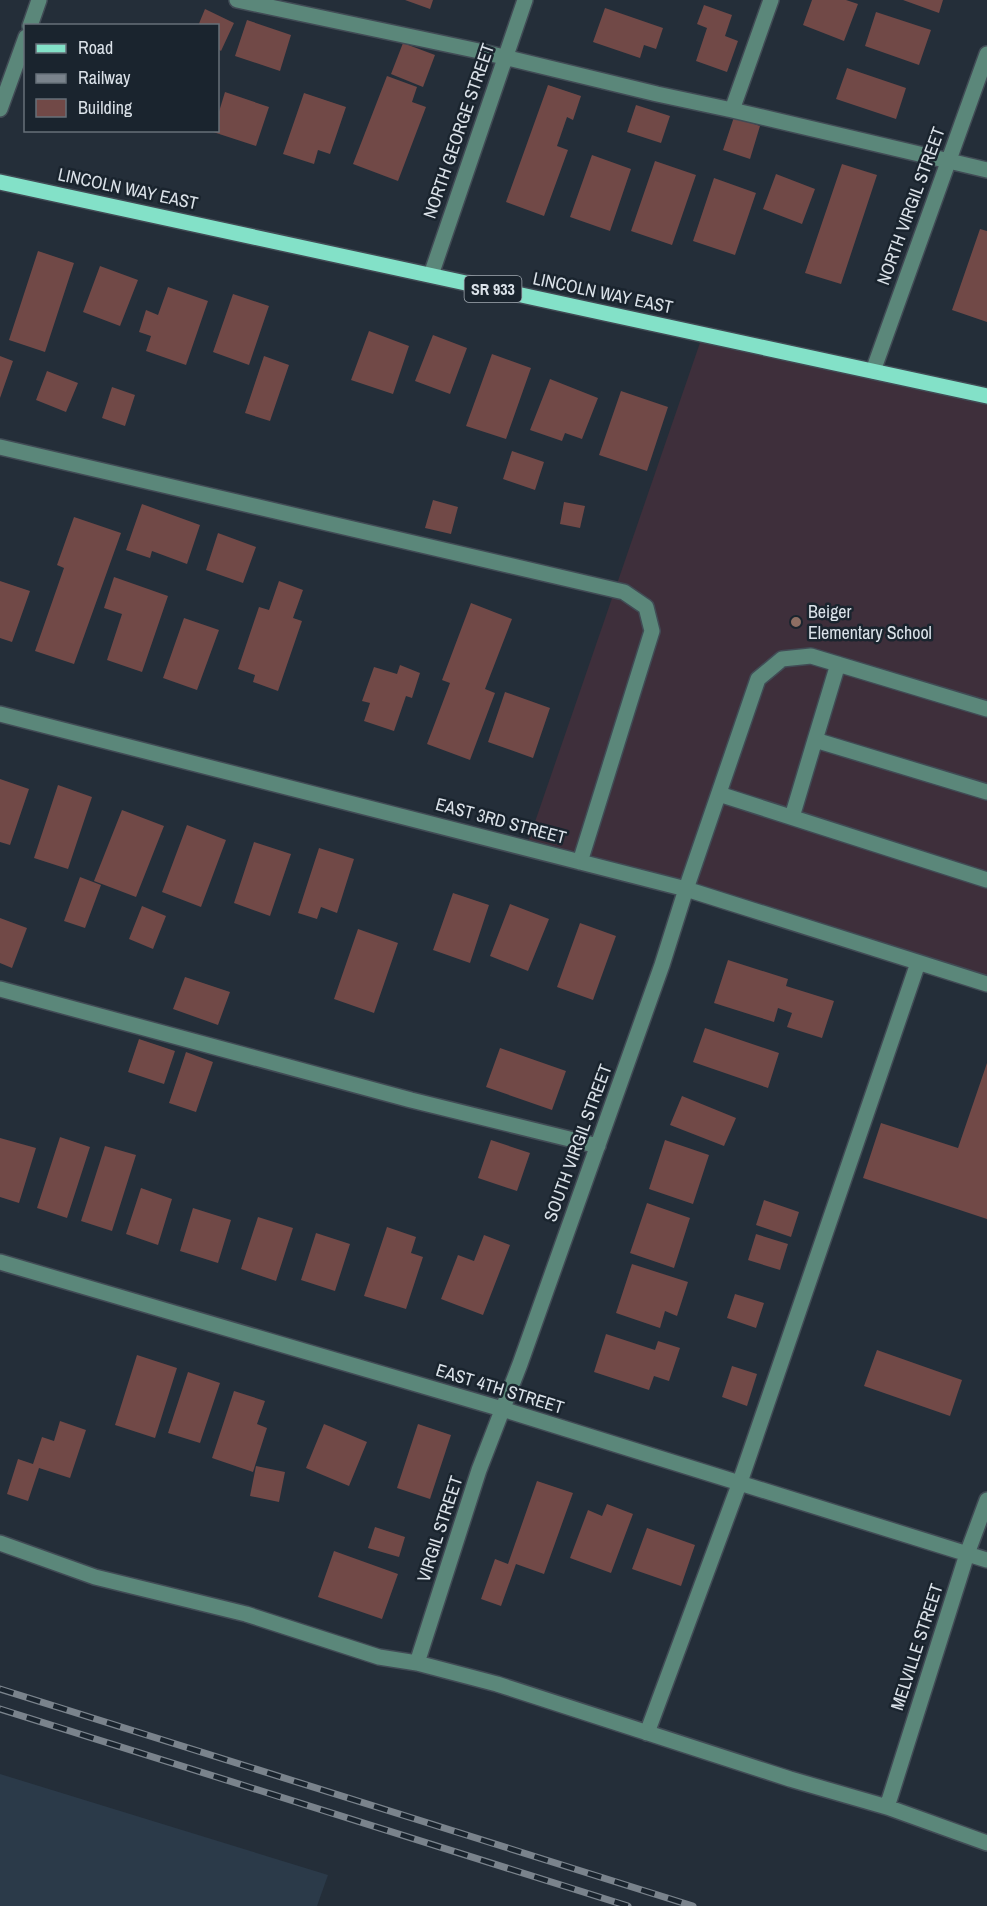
<svg xmlns="http://www.w3.org/2000/svg" width="987" height="1906" font-family="'Archivo Narrow',sans-serif">
  <style>
    .built { fill: #2b3a49 }
    .education { fill: #3e2f3b }
    .building { fill: #714947 }
    .lines { fill: none; stroke-linecap: round; stroke-linejoin: round }
    .minor-casing { stroke: #414b55; stroke-width: 18 }
    .major-casing { stroke: #414b55; stroke-width: 18 }
    .minor { stroke: #5b877a; stroke-width: 15 }
    .major { stroke: #83e1c8; stroke-width: 15 }
    .rail-casing { stroke: #7a838c; stroke-width: 7 }
    .rail { stroke: #1a242e; stroke-width: 4.5; stroke-dasharray: 14; stroke-linecap: butt }
    .education-dot { fill: #8d6e63; stroke: #1a242e; stroke-width: 2 }
    .labels { text-anchor: middle; stroke-width: 5; stroke-linejoin: round; paint-order: stroke }
    .shield { fill: #1a242e; stroke: #a1a9b1; stroke-width: 1.5 }
    .shield-label { font-size: 16px; font-weight: bold; fill: #dbe2e9 }
    .street-label { font-size: 18px; fill: #dbe2e9; stroke: #1a242e }
    .poi-label { font-size: 18px; fill: #dbe2e9; stroke: #1a242e; text-anchor: start }
  </style>
  <rect width="100%" height="100%" fill="#242e39"/>
  <path class="built" d="M0 1774 328 1875 317 1906H0Z"/>
  <path class="education" d="M703 334 987 396V984L526 848Z"/>
  <path class="building" d="M405 0H433L430 9Z
    M812 0H846L858 4 844 41 803 25Z
    M903 0H943L939 13Z
    M704 5 732 15 725 36 738 41 727 72 696 61 707 28 697 24Z
    M605 8 663 28 656 49 644 45 640 58 593 42Z
    M205 9 234 23 221 51 218 49V26H198Z
    M876 12 931 30 919 65 865 46Z
    M247 20 291 35 280 71 235 56Z
    M403 43 435 55 423 87 391 74Z
    M847 68 906 88 896 119 836 99Z
    M387 76 417 87 412 102 426 107 398 181 353 164Z
    M548 85 581 96 573 120 567 117 557 146 568 150 544 216 506 202Z
    M225 92 269 107 256 146 210 131 218 130V115Z
    M304 93 346 107 330 154 318 150 314 164 283 154Z
    M636 105 670 116 661 143 627 132Z
    M734 117 760 126 750 159 723 150Z
    M592 155 631 169 610 231 570 217Z
    M655 161 696 175 672 245 631 231Z
    M842 164 877 175 841 284 805 273Z
    M776 174 815 189 802 224 763 209Z
    M714 178 756 193 735 255 693 241Z
    M980 229 987 231V322L952 310Z
    M38 251 74 263 45 352 9 340Z
    M100 266 138 280 120 326 83 312Z
    M168 287 208 301 186 365 146 351 151 336 139 332 146 310 158 315Z
    M233 294 269 306 249 365 213 352Z
    M369 331 409 346 393 394 351 380Z
    M433 335 467 348 450 394 415 381Z
    M492 354 531 368 506 439 466 426Z
    M0 356 13 361 0 398Z
    M264 356 289 365 270 421 245 413Z
    M47 371 78 383 66 412 36 400Z
    M550 379 598 398 582 439 565 433 562 441 530 430Z
    M112 387 135 395 125 426 102 418Z
    M621 391 668 407 647 471 599 455Z
    M512 451 544 462 535 490 503 479Z
    M433 500 458 507 451 534 425 528Z
    M564 502 585 506 580 528 560 524Z
    M142 504 200 525 187 564 152 551 150 558 126 550Z
    M74 517 121 533 74 664 35 651 64 568 57 565Z
    M218 533 256 547 243 583 206 570Z
    M114 577 168 596 142 672 107 660 122 614 104 608Z
    M0 581 30 591 12 642 0 638Z
    M279 581 303 590 293 618 302 621 278 691 253 682 255 675 238 669 259 607 269 610Z
    M471 603 512 619 485 689 495 693 470 760 427 744 450 683 442 680Z
    M184 618 219 630 197 690 163 678Z
    M400 665 420 673 412 698 406 696 394 731 364 721 370 703 362 701 374 667 397 674Z
    M505 692 550 708 533 758 488 742Z
    M0 779 29 789 10 845 0 842Z
    M58 785 92 797 68 869 34 858Z
    M122 810 164 826 136 897 94 881Z
    M187 825 226 840 201 907 162 892Z
    M254 842 291 854 270 916 234 903Z
    M319 848 354 859 337 913 321 907 317 919 298 913Z
    M80 877 101 885 85 928 64 921Z
    M453 893 489 905 470 963 433 950Z
    M510 904 549 919 528 971 490 956Z
    M142 906 166 916 153 949 129 939Z
    M0 918 27 928 12 968 0 963Z
    M580 923 616 936 593 1000 557 987Z
    M358 929 398 943 374 1013 334 999Z
    M728 960 788 979 786 986 834 1001 822 1038 787 1027 792 1013 778 1008 774 1022 714 1003Z
    M185 977 230 992 218 1025 173 1009Z
    M705 1028 779 1053 768 1088 693 1062Z
    M139 1039 175 1051 164 1084 128 1072Z
    M500 1048 566 1071 552 1110 486 1087Z
    M186 1052 213 1062 196 1112 169 1103Z
    M987 1063V1219L863 1178 881 1123 958 1148Z
    M682 1096 736 1118 724 1146 670 1125Z
    M60 1137 90 1147 67 1218 37 1208Z
    M0 1138 36 1148 19 1203 0 1197Z
    M491 1140 530 1153 517 1191 478 1178Z
    M665 1140 709 1155 693 1204 649 1189Z
    M105 1146 136 1155 112 1231 81 1221Z
    M141 1188 172 1199 158 1245 126 1234Z
    M764 1200 799 1212 791 1237 756 1225Z
    M647 1203 690 1218 674 1268 630 1253Z
    M193 1208 231 1220 218 1263 180 1251Z
    M258 1217 293 1228 276 1281 241 1269Z
    M387 1227 416 1237 411 1253 423 1257 406 1309 364 1296Z
    M316 1233 350 1244 335 1291 301 1280Z
    M756 1234 788 1244 780 1270 748 1260Z
    M484 1235 510 1245 483 1315 441 1299 458 1255 474 1261Z
    M632 1264 688 1282 677 1316 665 1311 660 1328 616 1313Z
    M735 1294 764 1303 756 1328 727 1318Z
    M606 1334 655 1350 658 1341 680 1348 669 1381 654 1376 649 1390 594 1372Z
    M877 1350 962 1380 950 1416 864 1386Z
    M137 1355 177 1368 155 1438 115 1425Z
    M732 1366 757 1374 747 1406 722 1397Z
    M188 1372 220 1383 200 1443 168 1433Z
    M234 1391 265 1401 257 1424 267 1428 253 1472 212 1458Z
    M60 1421 86 1430 70 1478 39 1468 28 1501 7 1494 18 1459 33 1464 42 1437 54 1441Z
    M324 1424 367 1442 349 1486 306 1468Z
    M418 1424 451 1435 430 1499 397 1488Z
    M256 1466 285 1472 279 1502 250 1496Z
    M537 1481 573 1493 544 1574 516 1564 501 1606 481 1599 495 1559 508 1564Z
    M607 1504 633 1514 611 1573 570 1558 588 1510 602 1516Z
    M375 1527 405 1537 399 1557 368 1548Z
    M647 1528 695 1545 681 1586 632 1569Z
    M334 1551 398 1574 382 1619 318 1597Z"/>
  <g class="lines">
    <g class="minor-casing">
      <path id="minor" d="M237 0 479 51 657 94 732 110 987 170
        M30 26 39 0
        M0 109 26 37
        M732 110 771 0
        M431 275 525 0
        M873 371 987 54
        M0 447 624 592 646 607 652 631 580 862
        M838 664 815 740 987 792
        M0 714 686 889 987 984
        M719 794 987 880
        M792 817 815 740
        M0 989 411 1100 598 1146
        M0 1262 502 1409 987 1560
        M0 1543 95 1577 246 1614 379 1657 417 1663 497 1684 790 1779 887 1807 987 1843
        M417 1663 479 1470 520 1364 662 965 686 889 758 679 782 659 811 656 987 709
        M647 1733 740 1482 918 963
        M887 1807 967 1554 987 1500"/>
    </g>
    <g class="major-casing">
      <path id="major" d="M0 182 987 396"/>
    </g>
    <use href="#minor" class="minor"/>
    <use href="#major" class="major"/>
    <g class="rail-casing">
      <path id="rail" d="M0 1689 693 1906
        M0 1709 628 1906"/>
    </g>
    <use href="#rail" class="rail"/>
  </g>
  <circle class="education-dot" cx="796" cy="622" r="6"/>
  <g class="labels">
    <rect class="shield" x="464.5" y="276" width="57" height="26" rx="4.5"/>
    <g class="shield-label">
      <text x="493" y="295">SR 933</text>
    </g>
    <g class="street-label">
      <text transform="translate(459 131) rotate(-71)" y="6">NORTH GEORGE STREET</text>
      <text transform="translate(128 189) rotate(12)" y="6">LINCOLN WAY EAST</text>
      <text transform="translate(911 206) rotate(-70)" y="6">NORTH VIRGIL STREET</text>
      <text transform="translate(603 293) rotate(12)" y="6">LINCOLN WAY EAST</text>
      <text transform="translate(501 821) rotate(15)" y="6">EAST 3RD STREET</text>
      <text transform="translate(578 1143) rotate(-70)" y="6">SOUTH VIRGIL STREET</text>
      <text transform="translate(500 1389) rotate(17)" y="6">EAST 4TH STREET</text>
      <text transform="translate(440 1529) rotate(-72)" y="6">VIRGIL STREET</text>
      <text transform="translate(917 1647) rotate(-72)" y="6">MELVILLE STREET</text>
    </g>
    <g class="poi-label">
      <text x="808" y="618">Beiger<tspan x="808" dy="21">Elementary School</tspan></text>
    </g>
  </g>
  <rect x="24" y="24" width="195" height="108" fill="#1a242e" stroke="#677079" stroke-width="1.5"/>
  <rect x="36" y="44" width="30" height="9" fill="#83e1c8" stroke="#677079" stroke-width="1.5"/>
  <text x="78" y="54" font-size="18" fill="#dbe2e9">Road</text>
  <rect x="36" y="74" width="30" height="9" fill="#7a838c" stroke="#677079" stroke-width="1.5"/>
  <text x="78" y="84" font-size="18" fill="#dbe2e9">Railway</text>
  <rect x="36" y="99" width="30" height="18" fill="#714947" stroke="#677079" stroke-width="1.5"/>
  <text x="78" y="114" font-size="18" fill="#dbe2e9">Building</text>
</svg>
